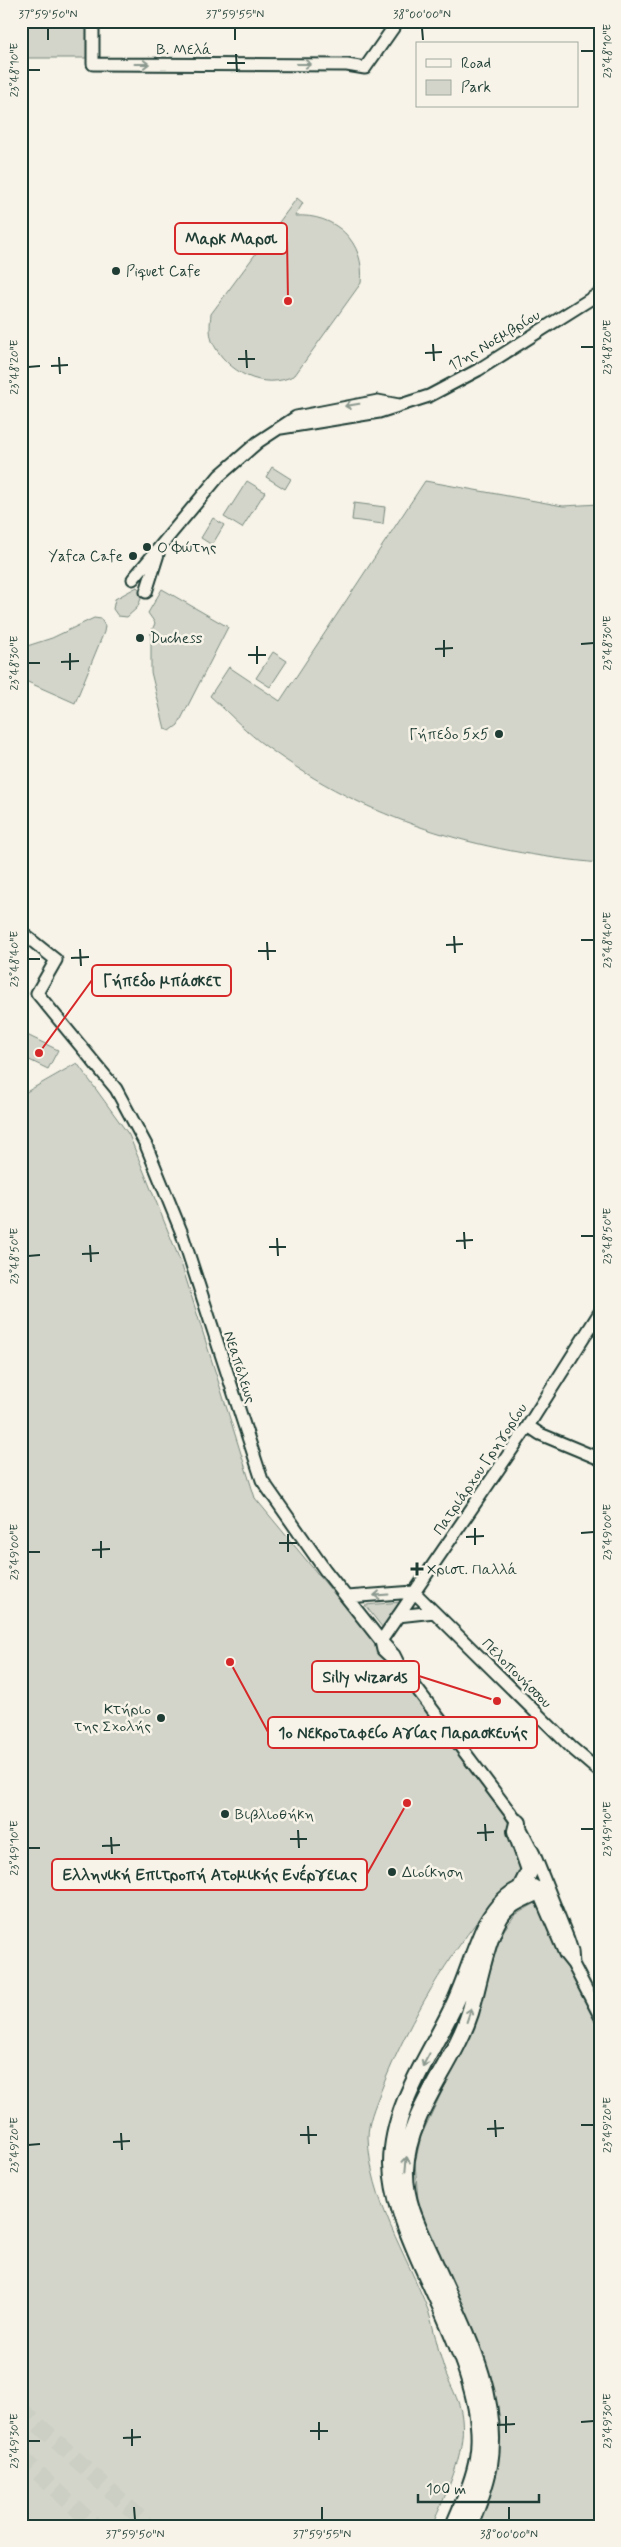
<svg xmlns="http://www.w3.org/2000/svg" width="621" height="2547" font-family="Mynerve,sans-serif">
  <style>
    .green { fill: #d3d5ca; stroke: #79897f }
    .lines { fill: none; stroke-linecap: round; stroke-linejoin: round }
    .motorway-tunnel { stroke: #cccfc4; stroke-width: 16; stroke-dasharray: 16 8; stroke-linecap: butt }
    .tertiary-casing { stroke: #1f3d34; stroke-width: 15 }
    .motorway-casing { stroke: #1f3d34; stroke-width: 20 }
    .tertiary { stroke: #f7f3e8; stroke-width: 11 }
    .motorway { stroke: #f7f3e8; stroke-width: 16 }
    .oneway { stroke: #8b988e }
    .ticks { fill: none; stroke: #1f3d34; stroke-width: 2 }
    .poi-dot { fill: #1f3d34; stroke: #f7f3e8; stroke-width: 2 }
    .labels { text-anchor: middle; stroke-width: 5; stroke-linejoin: round; paint-order: stroke }
    .street-label { font-size: 15px; fill: #1f3d34; stroke: #f7f3e8 }
    .poi-label { font-size: 15px; fill: #1f3d34; stroke: #f7f3e8; text-anchor: start }
    .leader { fill: none; stroke: #d62828; stroke-width: 2 }
    .callout-dot { fill: #d62828; stroke: #f7f3e8; stroke-width: 2 }
    .callout { fill: #f7f3e8; stroke: #d62828; stroke-width: 2 }
    .callout-label { font-size: 16px; text-anchor: middle; font-weight: bold; fill: #1f3d34 }
    .neatline { fill: none; stroke: #1f3d34; stroke-width: 2 }
    .ticks-label { font-size: 12px; text-anchor: middle; fill: #1f3d34 }
  </style>
  <rect width="100%" height="100%" fill="#f7f3e8"/>
  <filter id="ink" filterUnits="userSpaceOnUse"><feTurbulence type="fractalNoise" baseFrequency=".02" numOctaves="2"/><feDisplacementMap in="SourceGraphic" scale="10" xChannelSelector="R" yChannelSelector="G"/><feConvolveMatrix kernelMatrix="1 2 1 2 8 2 1 2 1" color-interpolation-filters="sRGB"/></filter>
  <g filter="url(#ink)">
    <path class="green" d="M21 21H88V58H21Z
      M297 198 303 203 295 216C335 213 366 242 361 283L295 375C264 392 226 372 212 341 209 332 210 323 211 314Z
      M272 467 291 479 285 489 266 477Z
      M247 481 265 492 242 528 224 517Z
      M425 481 563 506 600 504V863C477 852 368 821 267 747 247 733 229 713 210 696L229 667 280 701Z
      M354 503 385 507 383 524 352 520Z
      M213 518 224 525 212 545 201 538Z
      M137 587 143 594 137 608 127 617 118 616 113 609 115 599Z
      M162 589 228 627 178 725 170 731 165 729 151 672V633L155 623 148 613Z
      M94 618 101 619 105 626 104 632 75 703 21 679V648L52 638Z
      M273 652 287 661 270 687 256 678Z
      M27 1035 58 1050 48 1069 21 1056V1047Z
      M77 1063 129 1135 181 1263 255 1498 369 1636 504 1816 513 1830 525 1876C511 1888 495 1900 483 1914 440 1968 405 2029 380 2093 375 2106 368 2122 368 2137 370 2200 406 2253 428 2310 434 2328 437 2347 443 2365 448 2383 460 2399 462 2418 466 2454 446 2493 432 2526H21V1095Z
      M402 1602 385 1626 382 1627 365 1605Z
      M539 1901 600 2025V2526H475L491 2483 419 2212 415 2163 421 2136 476 2019 501 1934 515 1915Z"/>
    <g class="lines">
      <path class="motorway-tunnel" d="M21 2409 149 2526
        M21 2457 95 2526"/>
      <g class="tertiary-casing">
        <path id="tertiary" d="M93 21V64L347 65 365 68 398 21
          M281 428 379 412 429 396 478 370 600 293
          M133 579 219 476 258 442 296 417 378 401 399 405
          M146 592 158 554
          M21 932 56 960 37 993 116 1089 146 1145 181 1231 262 1480 325 1570 381 1641 528 1426 600 1312
          M528 1426 540 1434 600 1459
          M414 1592 572 1748 600 1772
          M347 1597 414 1592
          M398 1616 434 1612
          M399 1665 383 1650 381 1641 394 1655 399 1665 518 1823 534 1854 568 1939 572 1951 573 1964
          M543 1886 538 1891 565 1954 573 1964 600 2016"/>
      </g>
      <g class="motorway-casing">
        <path id="motorway" d="M518 1823 516 1831 530 1870 520 1890
          M454 2526C463 2504 474 2482 478 2458 489 2397 443 2313 419 2258 406 2228 393 2197 392 2164 392 2105 432 2053 455 2003 467 1977 474 1950 486 1925 495 1909 511 1888 531 1887L538 1891C527 1897 514 1901 505 1910 487 1929 478 1987 470 2013 453 2066 407 2113 405 2170 404 2201 418 2228 431 2256 459 2321 501 2391 489 2465 485 2486 477 2506 469 2526"/>
      </g>
      <use href="#tertiary" class="tertiary"/>
      <use href="#motorway" class="motorway"/>
    </g>
    <defs><path id="oneway-shaft" d="M-6 0H5M1.5-3L5.5 0L1.5 3" fill="none" stroke-width="1.6" stroke-linecap="round" stroke-linejoin="round" transform="scale(1.25)"/></defs>
    <g class="oneway">
      <use href="#oneway-shaft" transform="translate(142 64)"/>
      <use href="#oneway-shaft" transform="translate(304 64)"/>
      <use href="#oneway-shaft" transform="translate(352 405) rotate(171)"/>
      <use href="#oneway-shaft" transform="translate(381 1595) rotate(176)"/>
      <use href="#oneway-shaft" transform="translate(469 2015) rotate(-71)"/>
      <use href="#oneway-shaft" transform="translate(426 2060) rotate(118)"/>
      <use href="#oneway-shaft" transform="translate(406 2164) rotate(-85)"/>
    </g>
  </g>
  <path class="ticks" d="M48 28V40M235 28V40M422 28 423 40M581 51H594M236 54 237 72M227 63H245M28 70H40M433 344 434 361M581 347H594M246 350 247 368M425 353 442 352M59 357 60 374M238 359H255M51 366 68 365M28 367 40 366M444 640V657M581 644 594 643M257 646V664M435 649 453 648M70 653V670M248 655H266M61 662 79 661M28 663H40M454 936 455 953M581 940H594M267 942 268 960M446 945 463 944M80 949 81 966M258 951H276M71 958 89 957M28 959H40M464 1232 465 1249M581 1236H594M277 1238 278 1256M456 1241 473 1240M90 1245 91 1262M269 1247H286M82 1254 99 1253M28 1256 40 1255M475 1528V1545M581 1533 594 1532M288 1534V1552M466 1537 484 1536M101 1541V1558M279 1543H297M92 1550 110 1549M28 1552H40M485 1824 486 1841M581 1829H594M298 1830 299 1848M477 1833 494 1832M111 1837 112 1854M290 1839H307M102 1846 120 1845M28 1848H40M495 2120 496 2137M581 2125H594M308 2126 309 2144M487 2129 504 2128M121 2133 122 2150M300 2135H317M113 2142 130 2141M28 2145 40 2144M506 2416V2433M319 2422V2440M581 2422 594 2421M497 2425 515 2424M132 2429V2446M310 2431H328M123 2438 141 2437M28 2441H40M134 2507 135 2520M322 2507V2520M509 2507V2520"/>
  <g class="poi-dot">
    <circle cx="116" cy="271" r="5"/>
    <circle cx="147" cy="547" r="5"/>
    <circle cx="133" cy="556" r="5"/>
    <circle cx="140" cy="638" r="5"/>
    <circle cx="499" cy="734" r="5"/>
    <path d="M414.5 1561.5h5v5h5v5h-5v5h-5v-5h-5v-5h5z"/>
    <circle cx="161" cy="1718" r="5"/>
    <circle cx="225" cy="1814" r="5"/>
    <circle cx="392" cy="1872" r="5"/>
  </g>
  <g class="labels">
    <g class="street-label">
      <text x="184" y="54">Β. Μελά</text>
      <text transform="translate(494 340) rotate(-31)" y="5">17ης Νοεμβρίου</text>
      <text transform="translate(240 1367) rotate(72)" y="5">Νεαπόλεως</text>
      <text transform="translate(480 1469) rotate(-56)" y="5">Πατριάρχου Γρηγορίου</text>
      <text transform="translate(517 1673) rotate(45)" y="5">Πελοπονήσσου</text>
    </g>
    <g class="poi-label">
      <text x="126" y="276">Piquet Cafe</text>
      <text x="157" y="552">Ο Φώτης</text>
      <text x="123" y="561" text-anchor="end">Yafca Cafe</text>
      <text x="150" y="643">Duchess</text>
      <text x="489" y="739" text-anchor="end">Γήπεδο 5x5</text>
      <text x="427" y="1574">Χριστ. Παλλά</text>
      <text x="151" y="1714" text-anchor="end">Κτήριο<tspan x="151" dy="17">της Σχολής</tspan></text>
      <text x="235" y="1819">Βιβλιοθήκη</text>
      <text x="402" y="1877">Διοίκηση</text>
    </g>
  </g>
  <path class="leader" d="M288 301L287 238M39 1053L92 980M497 1701L419 1676M230 1662L268 1732M407 1803L367 1874"/>
  <g class="callout-dot">
    <circle cx="288" cy="301" r="5"/>
    <circle cx="39" cy="1053" r="5"/>
    <circle cx="497" cy="1701" r="5"/>
    <circle cx="230" cy="1662" r="5"/>
    <circle cx="407" cy="1803" r="5"/>
  </g>
  <g class="callout">
    <rect x="175" y="223" width="112" height="31" rx="5"/>
    <rect x="92" y="965" width="139" height="31" rx="5"/>
    <rect x="312" y="1661" width="107" height="31" rx="5"/>
    <rect x="268" y="1717" width="269" height="31" rx="5"/>
    <rect x="52" y="1859" width="315" height="31" rx="5"/>
  </g>
  <g class="callout-label">
    <text x="231" y="244">Μαρκ Μαρσι</text>
    <text x="162" y="986">Γήπεδο μπάσκετ</text>
    <text x="365" y="1682">Silly Wizards</text>
    <text x="403" y="1738">1ο Νεκροταφείο Αγίας Παρασκευής</text>
    <text x="210" y="1880">Ελληνική Επιτροπή Ατομικής Ενέργειας</text>
  </g>
  <rect width="621" height="2547" fill="none" stroke="#f7f3e8" stroke-width="55"/>
  <rect x="416" y="42" width="162" height="65" fill="#f7f3e8" stroke="#a1aaa0"/>
  <rect x="426" y="59" width="25" height="8" fill="#f7f3e8" stroke="#a1aaa0"/>
  <text x="461" y="68" font-size="15" fill="#1f3d34">Road</text>
  <rect x="426" y="80" width="25" height="15" fill="#d3d5ca" stroke="#a1aaa0"/>
  <text x="461" y="92" font-size="15" fill="#1f3d34">Park</text>
  <path d="M418 2494v8h121v-8" fill="none" stroke="#1f3d34" stroke-width="2.5"/>
  <text x="426" y="2494" font-size="15" fill="#1f3d34" stroke="#f7f3e8" stroke-width="4" paint-order="stroke">100 m</text>
  <rect x="28" y="28" width="566" height="2492" class="neatline"/>
  <g class="ticks-label">
    <text x="48" y="18">37°59'50"N</text>
    <text x="235" y="18">37°59'55"N</text>
    <text x="422" y="18">38°00'00"N</text>
    <text transform="translate(607 51) rotate(-90)" y="4">23°48'10"E</text>
    <text transform="translate(14 70) rotate(-90)" y="4">23°48'10"E</text>
    <text transform="translate(607 347) rotate(-90)" y="4">23°48'20"E</text>
    <text transform="translate(14 367) rotate(-90)" y="4">23°48'20"E</text>
    <text transform="translate(607 643) rotate(-90)" y="4">23°48'30"E</text>
    <text transform="translate(14 663) rotate(-90)" y="4">23°48'30"E</text>
    <text transform="translate(607 940) rotate(-90)" y="4">23°48'40"E</text>
    <text transform="translate(14 959) rotate(-90)" y="4">23°48'40"E</text>
    <text transform="translate(607 1236) rotate(-90)" y="4">23°48'50"E</text>
    <text transform="translate(14 1256) rotate(-90)" y="4">23°48'50"E</text>
    <text transform="translate(607 1532) rotate(-90)" y="4">23°49'00"E</text>
    <text transform="translate(14 1552) rotate(-90)" y="4">23°49'00"E</text>
    <text transform="translate(607 1829) rotate(-90)" y="4">23°49'10"E</text>
    <text transform="translate(14 1848) rotate(-90)" y="4">23°49'10"E</text>
    <text transform="translate(607 2125) rotate(-90)" y="4">23°49'20"E</text>
    <text transform="translate(14 2145) rotate(-90)" y="4">23°49'20"E</text>
    <text transform="translate(607 2421) rotate(-90)" y="4">23°49'30"E</text>
    <text transform="translate(14 2441) rotate(-90)" y="4">23°49'30"E</text>
    <text x="135" y="2538">37°59'50"N</text>
    <text x="322" y="2538">37°59'55"N</text>
    <text x="509" y="2538">38°00'00"N</text>
  </g>
</svg>
